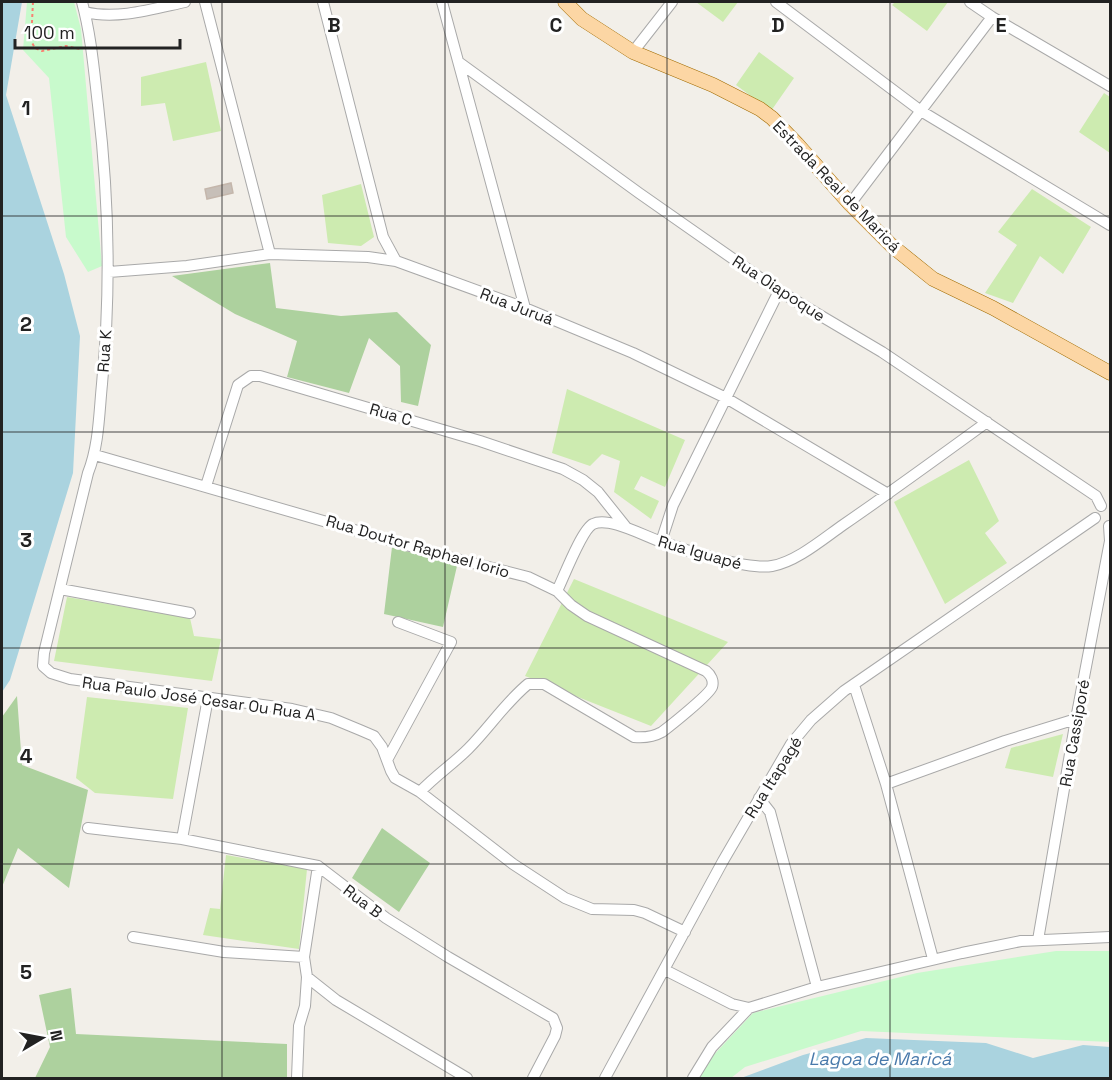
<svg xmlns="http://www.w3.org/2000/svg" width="1112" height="1080" font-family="'Space Grotesk',sans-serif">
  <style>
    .grass { fill: #cdebb0 }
    .forest { fill: #add19e }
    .park { fill: #c8facc }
    .water { fill: #aad3df }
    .building { fill: #c7bfb8; stroke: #c4b6ab; stroke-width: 1.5 }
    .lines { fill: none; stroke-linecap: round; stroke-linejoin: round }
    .minor-casing { stroke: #a9a9a9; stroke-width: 12 }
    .major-casing { stroke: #a06b00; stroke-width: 15 }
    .path { stroke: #fa8072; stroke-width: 2; stroke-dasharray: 3 3; stroke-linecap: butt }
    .minor { stroke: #fff; stroke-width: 10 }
    .major { stroke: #fcd6a4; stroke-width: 14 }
    .grid { fill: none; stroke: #222; stroke-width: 1.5; stroke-opacity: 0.55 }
    .labels { text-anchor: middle; stroke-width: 6; stroke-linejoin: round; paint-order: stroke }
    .street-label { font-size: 16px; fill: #222; stroke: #fff }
    .water-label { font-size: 18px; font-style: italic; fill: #4a7aab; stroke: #fff }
    .grid-label { font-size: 20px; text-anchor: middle; font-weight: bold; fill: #222; stroke: #fff; stroke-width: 6; stroke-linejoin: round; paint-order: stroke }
  </style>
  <rect width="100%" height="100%" fill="#f2efe9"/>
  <path class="grass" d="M696 2H738L723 22Z
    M895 2H948L927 31 892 5Z
    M759 52 794 78 771 111 736 85Z
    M206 62 221 131 173 141 165 103 141 106V77Z
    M1104 93 1110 97V153L1079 132Z
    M361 184 374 237 361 246 328 243 322 195Z
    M1032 189 1091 227 1063 274 1040 256 1013 303 985 293 1017 245 998 232Z
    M567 389 685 440 665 487 641 476 634 489 659 501 651 519 614 492 620 461 602 454 590 466 552 453Z
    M969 460 999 521 985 533 1007 563 945 604 894 502Z
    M574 579 728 642 651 726 525 676Z
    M67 597 190 618 194 636 221 639 212 681 54 661Z
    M87 697 188 708 173 799 95 793 76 778Z
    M1063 734 1053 777 1005 768 1011 748Z
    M226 855 307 869 299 949 203 935 210 908 220 909Z"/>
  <path class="forest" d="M270 263 276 308 341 316 397 312 431 345 418 406 401 402 400 366 369 338 349 393 287 377 297 341 235 314 172 276Z
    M392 547 457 566 443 627 384 614Z
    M17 696 22 765 88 790 69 888 18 848 2 887V717Z
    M382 828 430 863 399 912 352 878Z
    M71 988 76 1034 287 1044V1078H35L50 1047 39 995Z"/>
  <path class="park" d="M27 2H74L81 29 102 266 88 272 66 237 49 78 23 50Z
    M1056 951H1110V1042L861 1031 745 1067 731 1078H699L708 1061 753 1013 917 973Z"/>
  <path class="water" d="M2 2H22L6 95 64 274 80 336 73 473 10 680 2 692Z
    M866 1038 986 1043 1033 1058 1083 1045 1110 1047V1078H741L803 1055Z"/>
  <path class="building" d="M231 183 233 193 207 199 205 189Z"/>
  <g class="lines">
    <g class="minor-casing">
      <path id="minor" d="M82 2C91 35 94 71 98 105 109 198 111 291 102 384 99 414 99 445 88 473L44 653 43 666 51 673 70 679 292 709 331 718 360 730 374 736 382 747 391 771 395 778 420 792 513 864 565 898 592 909 634 910 645 913 685 932
        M205 2 270 254
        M323 2 383 237 396 261
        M442 2 525 308
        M776 2 921 111 1110 225
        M970 2 992 17 1110 86
        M85 12C117 20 153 9 185 2
        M633 52 672 2
        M460 63 639 193 779 291 882 352 1096 496 1101 506
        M850 204 992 17
        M109 272 187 266 270 254 368 257 396 261 525 308 633 353 726 398 888 494
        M95 455 441 555 528 577 557 591 571 605 587 616 706 671C711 675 714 681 712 687 709 695 670 726 662 732 653 737 644 738 634 737L544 684H528C505 703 489 728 468 749 453 764 435 776 420 792
        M206 486 238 385 251 376H260L480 441 563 469 583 480 598 492 626 527
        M661 542 673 505 779 291
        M60 589 190 613
        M557 591C563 579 582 529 593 524 609 516 646 537 662 542 687 551 748 570 772 566 796 562 823 539 843 525 891 492 939 457 987 422
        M854 685 886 784 933 959
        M387 760 451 642 398 622
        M886 784 1005 741 1076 719
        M759 798 770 812 817 987
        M88 828 182 839 318 866 386 918 448 957 553 1018 557 1028 555 1036 533 1078
        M182 839 208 698
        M133 937 224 952 304 957
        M1038 940 1076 719 1110 541 1109 526
        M665 970 732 1004 749 1008 817 987 962 953 1021 941 1110 937
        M307 977 336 1000 467 1078
        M297 1078 299 1026 305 1006 307 977 304 957 318 866
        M605 1078 723 861 791 744 811 720 844 691 1095 518
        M693 1078 712 1047 749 1008"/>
    </g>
    <g class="major-casing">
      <path id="major" d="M565 2 582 19 633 52 713 85 760 109 772 118 797 144 850 204 892 246 933 279 993 308 1110 373"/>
    </g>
    <path class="path" d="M33 2 31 41 35 48 42 51 66 46 80 49"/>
    <use href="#minor" class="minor"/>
    <use href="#major" class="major"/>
  </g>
  <path class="grid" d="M222 2V1078M445 2V1078M667 2V1078M890 2V1078M2 216H1110M2 432H1110M2 648H1110M2 864H1110"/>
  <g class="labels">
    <g class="street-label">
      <text transform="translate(837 186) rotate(46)" y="6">Estrada Real de Maricá</text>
      <text transform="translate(779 288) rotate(33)" y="6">Rua Oiapoque</text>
      <text transform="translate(517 306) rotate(21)" y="6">Rua Juruá</text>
      <text transform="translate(104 351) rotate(-86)" y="6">Rua K</text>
      <text transform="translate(391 414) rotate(16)" y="6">Rua C</text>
      <text transform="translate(418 546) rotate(16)" y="6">Rua Doutor Raphael Iorio</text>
      <text transform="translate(700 552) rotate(16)" y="6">Rua Iguapé</text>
      <text transform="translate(199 698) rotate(8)" y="6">Rua Paulo José Cesar Ou Rua A</text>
      <text transform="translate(1074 733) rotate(-80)" y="6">Rua Cassiporé</text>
      <text transform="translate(773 777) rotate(-58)" y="6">Rua Itapagé</text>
      <text transform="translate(363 901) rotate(37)" y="6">Rua B</text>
    </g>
    <g class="water-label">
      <text x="880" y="1065">Lagoa de Maricá</text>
    </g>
  </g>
  <g class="grid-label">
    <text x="334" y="32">B</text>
    <text x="556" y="32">C</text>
    <text x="778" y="32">D</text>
    <text x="1001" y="32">E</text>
    <text x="26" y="115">1</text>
    <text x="26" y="331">2</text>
    <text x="26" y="547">3</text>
    <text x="26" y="763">4</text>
    <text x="26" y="979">5</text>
  </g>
  <rect width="1112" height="1080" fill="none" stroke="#222222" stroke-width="6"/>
  <g transform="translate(42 1038) rotate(80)" stroke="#ffffff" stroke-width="4.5" paint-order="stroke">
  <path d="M0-4.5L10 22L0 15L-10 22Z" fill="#222222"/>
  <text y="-9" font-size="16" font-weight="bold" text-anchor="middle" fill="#222222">N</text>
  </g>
  <path d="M15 39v9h165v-9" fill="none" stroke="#222222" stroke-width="3"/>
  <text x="24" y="39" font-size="18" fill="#222222" stroke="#ffffff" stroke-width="4.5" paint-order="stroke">100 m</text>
</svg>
